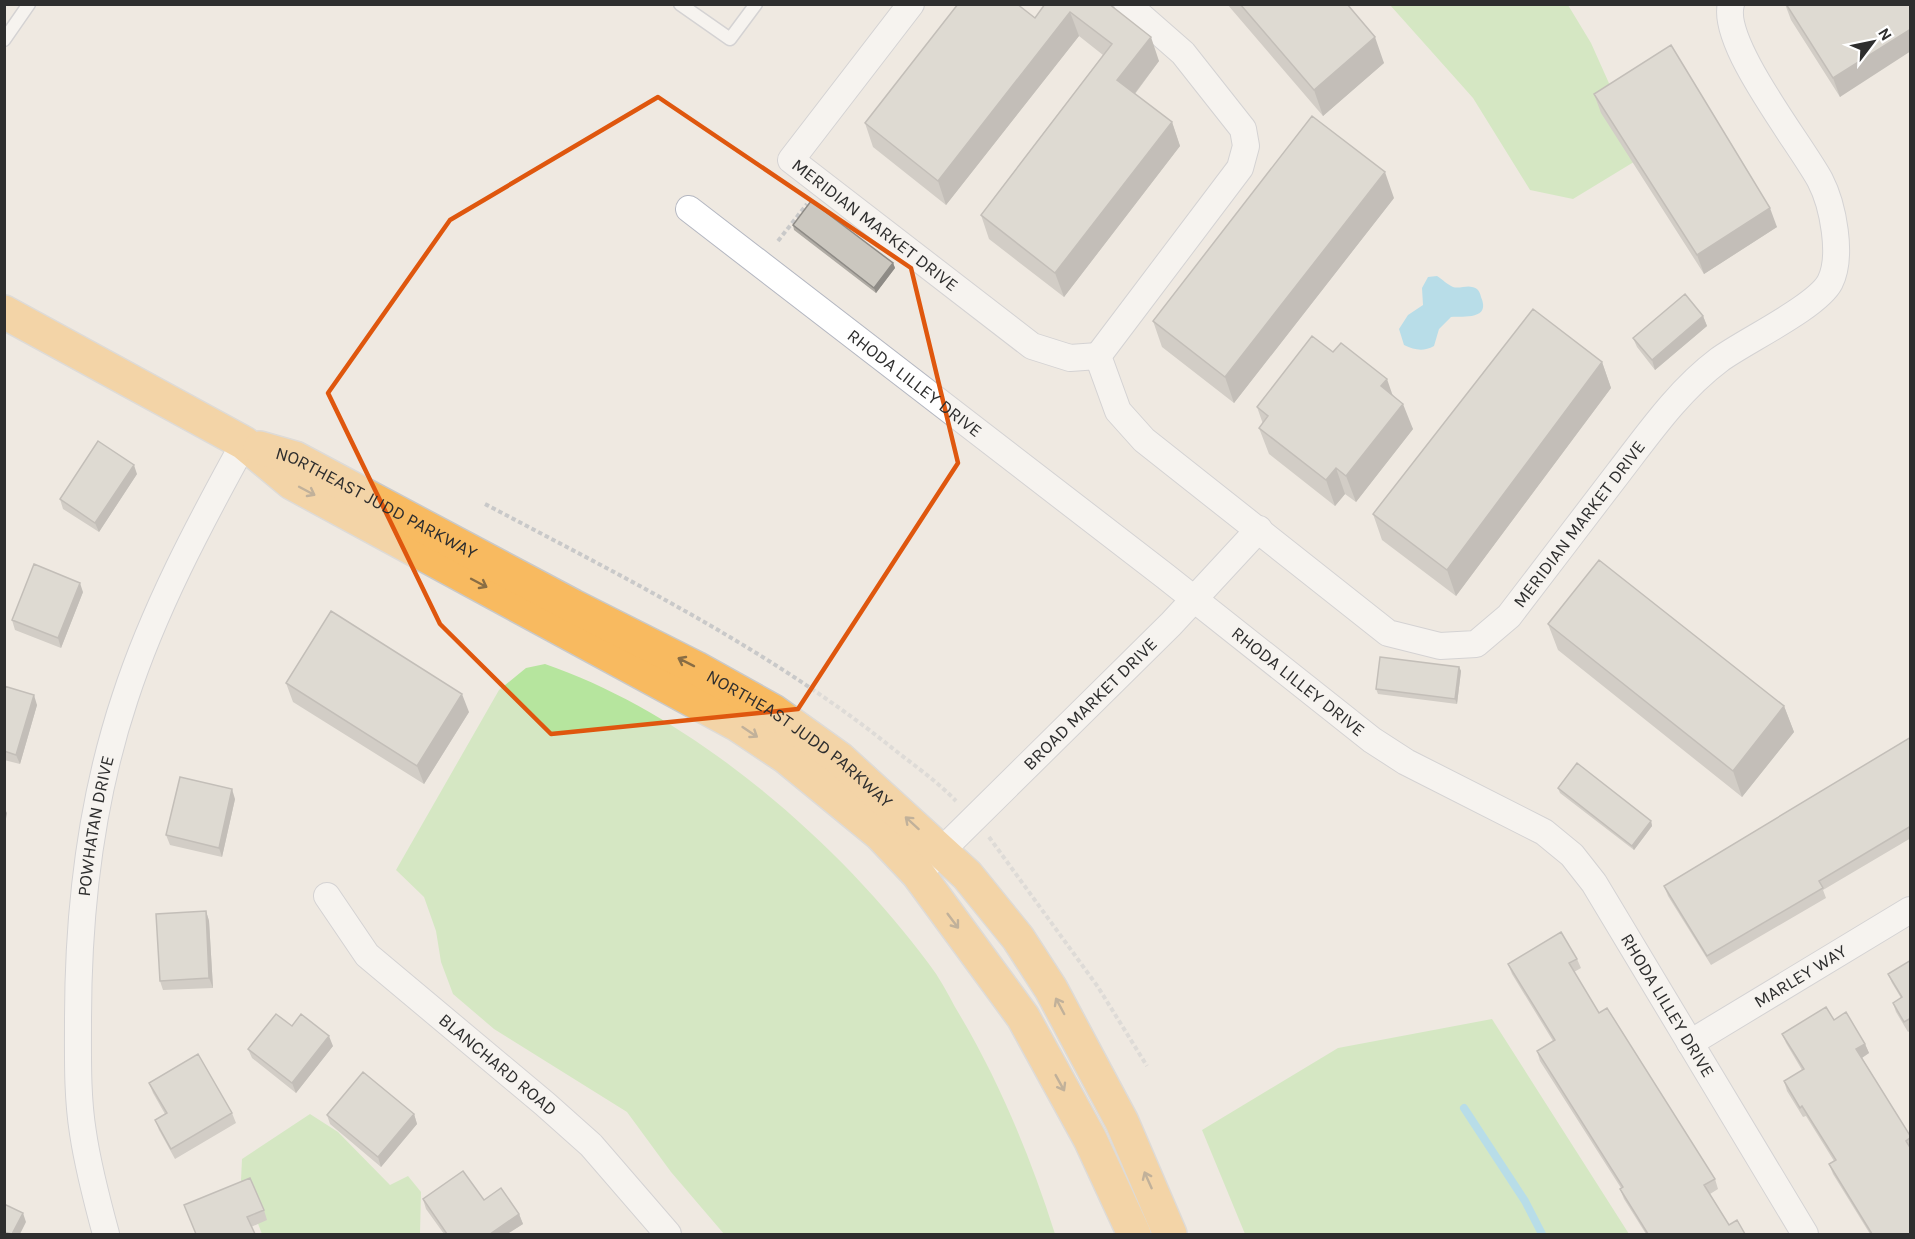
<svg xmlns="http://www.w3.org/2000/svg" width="1915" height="1239" font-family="Karla,sans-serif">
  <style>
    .green { fill: #b6e59e }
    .water { fill: #75cff0 }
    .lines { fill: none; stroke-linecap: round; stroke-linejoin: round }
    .stream { stroke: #75cff0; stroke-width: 8 }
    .service-casing { stroke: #b4b7c1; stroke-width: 15 }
    .minor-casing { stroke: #b4b7c1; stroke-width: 28 }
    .trunk-casing { stroke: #c9c9c9; stroke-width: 36 }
    .path { stroke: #c9c9c9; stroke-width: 4; stroke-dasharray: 4.5 3; stroke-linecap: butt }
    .service { stroke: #fff; stroke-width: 12 }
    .minor { stroke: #fff; stroke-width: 26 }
    .trunk { stroke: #f8ba60; stroke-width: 33 }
    .wall { fill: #afaba4 }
    .shaded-wall { fill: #8e8b86 }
    .building { fill: #cbc7bf; stroke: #8e8b86; stroke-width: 1.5 }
    .oneway { stroke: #896d44 }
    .marked { fill: none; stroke: #df570e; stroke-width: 4.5; stroke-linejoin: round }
    .labels { text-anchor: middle; stroke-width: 5; stroke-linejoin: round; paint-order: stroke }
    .street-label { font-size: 18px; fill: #2e2e2e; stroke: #fff }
  </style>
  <rect width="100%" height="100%" fill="#efe9e1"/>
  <path class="green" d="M1390 5H1568L1591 43 1642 157 1573 199 1530 190 1473 98Z
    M545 664C691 714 838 841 929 964 939 977 947 992 955 1007 998 1078 1030 1155 1055 1234H724L671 1172 627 1112 494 1029 453 994 441 962 436 931 424 897 396 870 499 690 526 668Z
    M1492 1019 1629 1234H1245L1202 1130 1338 1048Z
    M310 1114 338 1132 390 1185 408 1176 421 1192 420 1234H262L241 1180 242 1159Z"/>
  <path class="water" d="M1437 276C1442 279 1448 285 1453 287 1459 289 1467 285 1472 287 1478 288 1480 292 1481 297 1491 320 1464 316 1451 317L1439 329 1434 346C1423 352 1415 350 1404 345L1399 329 1408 315 1423 305 1422 288 1428 277Z"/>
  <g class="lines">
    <path class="stream" d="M1464 1108 1525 1201 1542 1234"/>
    <g class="service-casing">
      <path id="service" d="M680 4 730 39 756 4
        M4 40 29 4"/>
    </g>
    <g class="minor-casing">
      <g id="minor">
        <path id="s1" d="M911 4 791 160 1032 346 1070 358 1098 356"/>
        <path id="s2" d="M1127 4 1183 53 1243 129 1246 146 1240 168 1098 356 1118 411 1144 440 1388 633 1440 646 1476 644 1509 616C1546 568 1582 520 1619 472 1649 433 1679 390 1719 360 1743 342 1817 307 1830 282 1843 256 1833 205 1820 180 1800 143 1720 43 1731 4"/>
        <path id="s3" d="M689 209 1165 576 1372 740 1406 762 1544 832 1572 855 1594 883 1805 1234"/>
        <path id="s4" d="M928 864 1171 624 1259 529"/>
        <path id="s5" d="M327 896 367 955 545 1104 591 1145 668 1234"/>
        <path id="s6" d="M1690 1043 1910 910"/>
        <path id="s7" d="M106 1234C97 1201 88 1167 83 1133 77 1096 78 1057 78 1020 78 910 90 803 125 698 154 609 199 525 244 443"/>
      </g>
    </g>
    <g class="trunk-casing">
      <g id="trunk">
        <path d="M4 312 244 443 292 483 738 725 786 757 880 834 918 874 1023 1017 1090 1139 1134 1234"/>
        <path id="s8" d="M260 448 295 458 573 606 696 668 773 711 840 759 967 875 1018 938 1051 989 1122 1122 1170 1234"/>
      </g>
    </g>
    <path class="path" d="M778 241 807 204
      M485 504C623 577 763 646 886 743 909 762 935 779 956 801
      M989 837 1098 987 1147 1066"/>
    <use href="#service" class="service"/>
    <use href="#minor" class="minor"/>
    <use href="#trunk" class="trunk"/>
  </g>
  <path class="wall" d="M1109 4 1159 61 1135 94 1172 122 1180 146 1064 297 989 239 981 215 1103 55 1079 36 946 205 873 147 865 123 1035 18Z
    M1227 4H1347L1384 63 1323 116Z
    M1785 4H1911L1840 97 1791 20Z
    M1594 94 1777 227 1704 274 1601 113Z
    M1394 198 1234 403 1162 347 1153 321Z
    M793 225 893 263 895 268 876 293 794 230Z
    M1703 316 1707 326 1655 370 1637 347 1633 338Z
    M1333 352 1393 395 1413 429 1356 502 1345 494 1335 506 1269 454 1259 428 1263 424 1257 407Z
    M1602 362 1611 388 1456 596 1382 540 1373 514Z
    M137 474 99 532 63 509 60 499Z
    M83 592 61 648 15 630 12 620Z
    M1548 624 1784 706 1794 732 1742 797 1558 650Z
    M1459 667 1461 671 1457 704 1378 694 1376 689Z
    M286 683 469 712 424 784 293 702Z
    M4 686 37 705 20 764 4 760Z
    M1911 737V838L1823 890 1826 898 1711 965 1668 896 1664 886Z
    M1558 788 1651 821 1652 826 1634 850 1560 793Z
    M235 799 222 857 170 845 166 835Z
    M206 911 209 921 213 988 163 990 160 981Z
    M1577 959 1581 968 1574 972 1599 1013 1715 1179 1718 1189 1710 1194 1729 1225 1745 1234H1646L1624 1199 1620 1189 1621 1188 1540 1061 1537 1051 1553 1041 1512 974 1508 964Z
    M1911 960V1030L1908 1032 1896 1012 1893 1003 1901 998 1892 983 1888 974Z
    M1834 1020 1865 1044 1869 1053 1862 1058 1911 1137V1234H1870L1833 1174 1829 1164 1834 1161 1806 1116 1803 1117 1787 1091 1784 1081 1802 1070 1786 1043 1782 1034Z
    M333 1046 296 1093 252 1058 248 1049Z
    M149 1083 232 1113 236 1123 175 1159 159 1130 155 1120 165 1114 153 1093Z
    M414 1114 417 1124 381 1167 330 1124 327 1115Z
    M423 1199 484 1200 519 1214 523 1224 507 1234H444L426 1209Z
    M264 1210 267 1220 251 1227 195 1234Z"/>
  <path class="shaded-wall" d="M1070 12 1079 36 946 205 938 181Z
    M1911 29V51L1840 97 1833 78Z
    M1151 37 1159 61 1126 105 1117 80Z
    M1375 37 1384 63 1323 116 1314 90Z
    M1172 122 1180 146 1064 297 1055 273Z
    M1385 172 1394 198 1234 403 1225 377Z
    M1770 208 1777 227 1704 274 1697 255Z
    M893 263 895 268 876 293 874 288Z
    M1703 316 1707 326 1655 370 1652 360Z
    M1602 362 1611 388 1456 596 1447 570Z
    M1387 379 1396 405 1381 386Z
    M1403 404 1413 429 1356 502 1346 476Z
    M134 465 137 474 99 532 95 523Z
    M1336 468 1345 494 1335 506 1326 480Z
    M80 583 83 592 61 648 58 638Z
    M1459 667 1461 671 1457 704 1455 699Z
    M462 694 469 712 424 784 417 766Z
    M34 695 37 705 20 764 16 755Z
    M1784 706 1794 732 1742 797 1733 771Z
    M232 789 235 799 222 857 219 848Z
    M4 807 7 813 4 830Z
    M1651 821 1652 826 1634 850 1632 846Z
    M206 911 209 921 213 988 209 978Z
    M329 1036 333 1046 296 1093 292 1083Z
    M1865 1044 1869 1053 1860 1059 1856 1049Z
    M414 1114 417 1124 381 1167 378 1157Z
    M23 1213 26 1222 20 1234H12Z
    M519 1214 523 1224 507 1234H490Z"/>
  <path class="building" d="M958 4H1017L1035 18 1045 4H1109L1151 37 1117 80 1172 122 1055 273 981 215 1112 44 1070 12 938 181 865 123Z
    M1240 4H1347L1375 37 1314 90Z
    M1786 4H1911V29L1833 78Z
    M1671 45 1770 208 1697 255 1594 94Z
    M1312 116 1385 172 1225 377 1153 321Z
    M811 201 893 263 874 288 793 225Z
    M1685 294 1703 316 1652 360 1633 338Z
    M1533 309 1602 362 1447 570 1373 514Z
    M1312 336 1333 352 1341 343 1387 379 1381 386 1403 404 1346 476 1336 468 1326 480 1259 428 1268 416 1257 407Z
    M98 441 134 465 95 523 60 499Z
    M1599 560 1784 706 1733 771 1548 624Z
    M34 564 80 583 58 638 12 620Z
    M331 611 462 694 417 766 286 683Z
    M1380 657 1459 667 1455 699 1376 689Z
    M4 686 34 695 16 755 4 751Z
    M1911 737V826L1819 881 1823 888 1707 956 1664 886Z
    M1577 763 1651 821 1632 846 1558 788Z
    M180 777 232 789 219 848 166 835Z
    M206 911 209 978 160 981 156 914Z
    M1561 932 1577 959 1569 963 1599 1013 1607 1008 1715 1179 1704 1185 1729 1225 1737 1220 1745 1234H1648L1620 1189 1623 1187 1537 1051 1555 1040 1508 964Z
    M1911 960V1018L1904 1022 1893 1003 1902 997 1888 974Z
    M1826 1007 1834 1020 1846 1012 1865 1044 1856 1049 1911 1137 1906 1141 1911 1149V1234H1872L1829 1164 1836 1160 1802 1106 1800 1108 1784 1081 1804 1069 1782 1034Z
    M276 1014 292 1026 301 1014 329 1036 292 1083 248 1049Z
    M198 1054 232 1113 171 1149 155 1120 167 1113 149 1083Z
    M363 1072 414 1114 378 1157 327 1115Z
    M463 1171 484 1200 501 1188 519 1214 490 1234H447L423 1199Z
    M250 1178 264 1210 247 1217 255 1234H196L184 1205Z
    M4 1204 23 1213 12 1234 4 1232Z"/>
  <defs><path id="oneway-shaft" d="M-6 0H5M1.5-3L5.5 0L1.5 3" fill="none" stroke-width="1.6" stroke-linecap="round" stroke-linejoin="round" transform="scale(1.5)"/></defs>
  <g class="oneway">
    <use href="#oneway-shaft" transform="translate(307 491) rotate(28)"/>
    <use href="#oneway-shaft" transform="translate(479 583) rotate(28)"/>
    <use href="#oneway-shaft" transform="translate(686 662) rotate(-153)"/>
    <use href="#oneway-shaft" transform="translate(750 732) rotate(34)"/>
    <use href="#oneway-shaft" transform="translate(912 823) rotate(-138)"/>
    <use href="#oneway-shaft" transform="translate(953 921) rotate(53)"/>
    <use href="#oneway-shaft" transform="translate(1060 1006) rotate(-118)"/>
    <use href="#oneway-shaft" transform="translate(1060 1083) rotate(61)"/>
    <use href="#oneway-shaft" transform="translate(1148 1180) rotate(-114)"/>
  </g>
  <path d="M0 0H1915V1239H0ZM658 97 911 268 958 463 798 709 551 734 440 624 328 393 450 220Z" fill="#efe9e1" fill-opacity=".55" fill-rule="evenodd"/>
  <path class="marked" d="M658 97 911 268 958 463 798 709 551 734 440 624 328 393 450 220Z"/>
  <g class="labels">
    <g class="street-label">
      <text dy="6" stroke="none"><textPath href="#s1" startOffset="303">MERIDIAN MARKET DRIVE</textPath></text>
      <text dy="6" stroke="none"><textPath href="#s3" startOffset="285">RHODA LILLEY DRIVE</textPath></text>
      <text dy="6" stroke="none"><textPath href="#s8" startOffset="129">NORTHEAST JUDD PARKWAY</textPath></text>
      <text dy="6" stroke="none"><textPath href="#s2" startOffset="1104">MERIDIAN MARKET DRIVE</textPath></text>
      <text dy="6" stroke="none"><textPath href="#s3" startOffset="771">RHODA LILLEY DRIVE</textPath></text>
      <text dy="6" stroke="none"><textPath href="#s4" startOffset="228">BROAD MARKET DRIVE</textPath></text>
      <text dy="6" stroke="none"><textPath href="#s8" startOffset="615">NORTHEAST JUDD PARKWAY</textPath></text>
      <text dy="6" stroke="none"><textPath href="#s7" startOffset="412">POWHATAN DRIVE</textPath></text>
      <text dy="6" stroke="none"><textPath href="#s6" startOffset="129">MARLEY WAY</textPath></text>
      <text dy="6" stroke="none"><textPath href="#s3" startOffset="1275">RHODA LILLEY DRIVE</textPath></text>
      <text dy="6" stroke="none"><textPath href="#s5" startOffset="242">BLANCHARD ROAD</textPath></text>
    </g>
  </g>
  <rect width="1915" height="1239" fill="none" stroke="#2e2e2e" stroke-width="12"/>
  <g transform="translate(1873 42) rotate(58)" stroke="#ffffff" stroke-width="4.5" paint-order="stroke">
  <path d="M0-4.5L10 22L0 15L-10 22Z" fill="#2e2e2e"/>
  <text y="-9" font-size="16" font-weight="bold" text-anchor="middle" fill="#2e2e2e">N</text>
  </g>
</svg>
